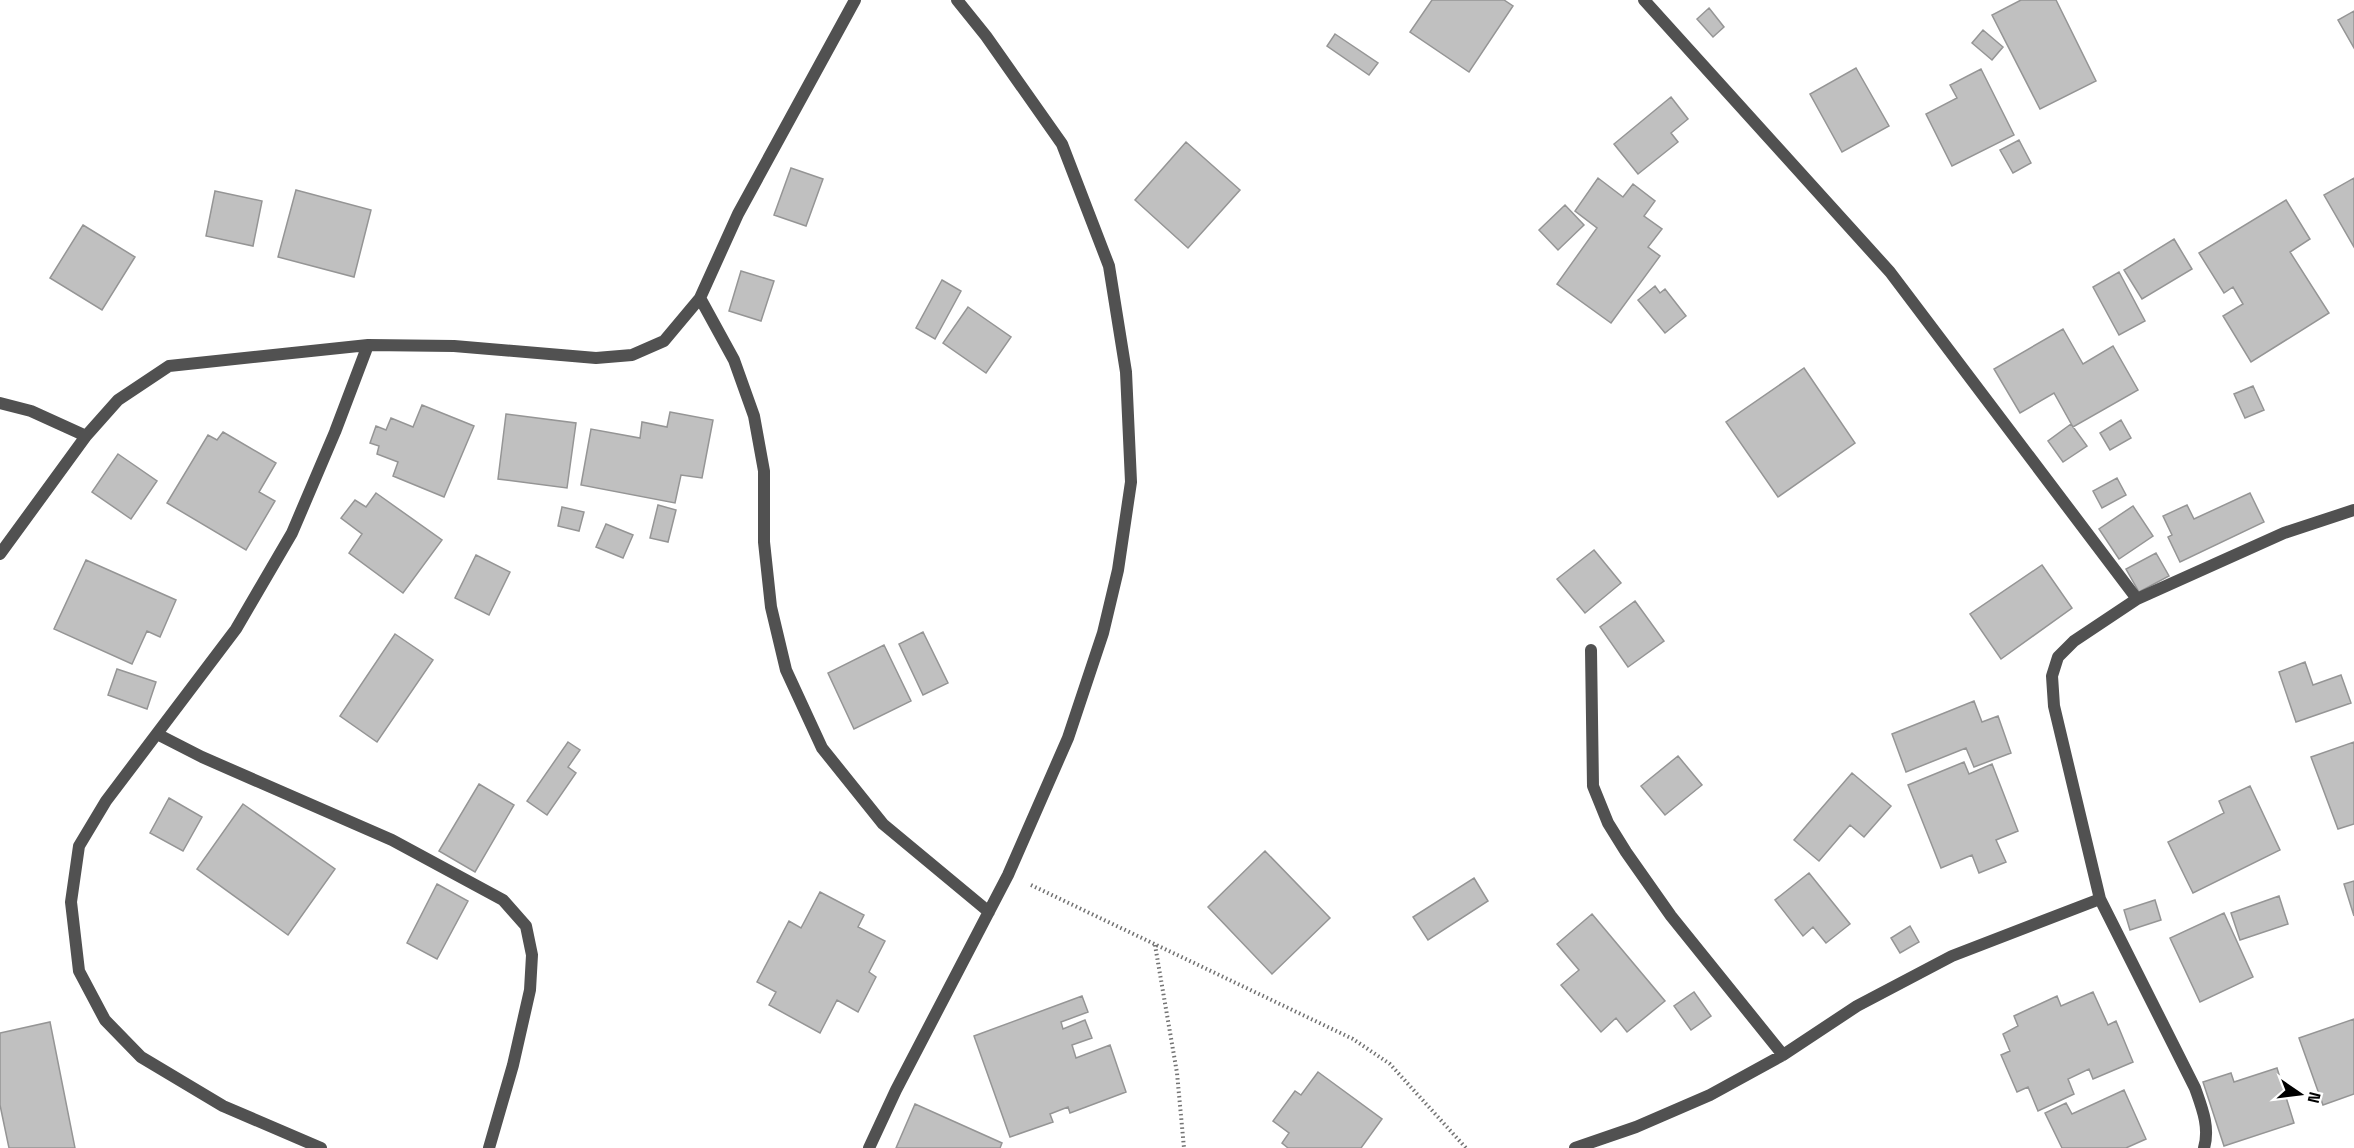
<svg xmlns="http://www.w3.org/2000/svg" width="2354" height="1148" font-family="'Space Grotesk',sans-serif">
  <style>
    .building { fill: #c0c0c0; stroke: #959595; stroke-width: 1.5 }
    .lines { fill: none; stroke-linecap: round; stroke-linejoin: round }
    .path { stroke: #737373; stroke-width: 4; stroke-dasharray: 1.5 3; stroke-linecap: butt }
    .street { stroke: #515151; stroke-width: 12 }
  </style>
  <rect width="100%" height="100%" fill="#fff"/>
  <path class="building" d="M1432 0H1504L1513 6 1469 72 1410 32Z
    M2021 0H2056L2096 81 2040 109 1992 15Z
    M1709 8 1724 27 1713 37 1697 19Z
    M2354 11V48L2338 20Z
    M1983 30 2003 47 1992 60 1972 43Z
    M1335 34 1378 63 1369 75 1327 46Z
    M1856 68 1889 126 1842 152 1810 94Z
    M1981 69 2014 135 1952 166 1926 114 1957 98 1950 85Z
    M1671 97 1688 119 1671 133 1678 142 1638 174 1614 144Z
    M2019 140 2031 163 2013 173 2000 150Z
    M1186 142 1240 190 1188 248 1135 200Z
    M791 168 823 179 806 226 774 215Z
    M1598 178 1623 197 1633 184 1655 201 1644 216 1662 229 1648 247 1660 256 1611 323 1557 284 1597 228 1575 211Z
    M2354 178V247L2324 195Z
    M296 190 371 210 354 277 278 257Z
    M215 191 262 201 253 246 206 236Z
    M2286 200 2310 239 2290 252 2329 313 2251 362 2223 316 2243 304 2233 287 2224 293 2199 253Z
    M1565 205 1584 225 1558 250 1539 230Z
    M83 225 135 257 102 310 50 278Z
    M2174 239 2192 269 2142 299 2124 270Z
    M741 271 774 281 761 321 729 311Z
    M2119 272 2145 321 2119 335 2093 287Z
    M942 280 961 291 935 339 916 328Z
    M1655 286 1660 293 1665 289 1686 316 1665 333 1638 300Z
    M968 307 1011 337 986 373 943 343Z
    M2063 329 2083 364 2113 346 2138 390 2073 427 2054 393 2020 413 1994 369Z
    M1804 368 1855 443 1778 497 1726 422Z
    M2253 386 2264 410 2245 418 2234 394Z
    M422 405 474 426 444 497 393 476 398 462 377 454 379 446 370 443 376 426 386 430 391 418 413 427Z
    M670 412 713 420 702 478 681 475 675 503 581 485 591 429 640 438 642 422 667 427Z
    M506 414 576 423 567 488 498 479Z
    M2121 420 2131 438 2110 450 2100 433Z
    M2071 424 2087 446 2063 462 2048 441Z
    M223 432 276 463 259 492 275 501 246 550 167 503 208 435 217 440Z
    M118 454 157 481 131 519 92 492Z
    M2117 478 2126 495 2102 508 2093 491Z
    M376 493 442 540 403 593 349 553 362 534 341 518 355 500 366 507Z
    M2250 493 2264 522 2180 562 2168 537 2172 535 2163 516 2187 505 2194 519Z
    M658 505 676 510 668 542 650 538Z
    M2133 506 2153 536 2119 559 2099 529Z
    M562 507 584 512 579 531 558 526Z
    M606 524 633 535 623 558 596 547Z
    M1594 550 1621 583 1585 613 1557 579Z
    M2156 553 2169 576 2139 592 2126 569Z
    M476 555 510 572 489 615 455 598Z
    M86 560 176 600 160 637 147 631 132 664 54 629Z
    M2042 565 2072 608 2001 659 1970 614Z
    M1635 601 1664 641 1628 667 1600 627Z
    M923 632 948 683 923 695 899 644Z
    M395 634 433 660 377 742 340 716Z
    M884 645 911 701 854 729 828 673Z
    M2305 662 2313 685 2341 675 2351 703 2296 722 2279 672Z
    M117 669 156 682 147 709 108 695Z
    M1974 701 1982 722 1998 716 2011 753 1974 767 1966 748 1906 772 1892 734Z
    M568 742 580 750 568 767 576 773 547 815 527 801Z
    M2354 742V824L2338 829 2311 757Z
    M1678 756 1702 785 1665 815 1641 786Z
    M1964 762 1969 774 1992 764 2018 831 1996 840 2006 862 1979 873 1972 855 1941 868 1908 785Z
    M1852 773 1891 806 1864 837 1850 825 1819 861 1794 840Z
    M479 784 514 805 475 872 439 851Z
    M2250 786 2280 850 2193 893 2168 842 2224 813 2219 801Z
    M169 798 202 817 183 851 150 833Z
    M243 804 335 869 288 935 197 869Z
    M1265 851 1330 918 1272 974 1208 907Z
    M1809 873 1850 924 1826 943 1813 927 1803 936 1775 900Z
    M1474 878 1488 901 1428 940 1413 917Z
    M2354 881V916L2344 884Z
    M437 884 468 901 437 959 407 943Z
    M820 892 864 915 858 927 885 941 869 972 876 977 858 1012 837 1000 820 1033 769 1005 776 992 757 982 789 921 801 928Z
    M2279 896 2288 924 2240 940 2231 913Z
    M2155 900 2161 920 2130 930 2124 910Z
    M2224 913 2253 977 2200 1002 2170 938Z
    M1592 914 1665 1001 1627 1032 1616 1018 1601 1032 1561 985 1579 970 1557 944Z
    M1910 926 1919 942 1900 953 1891 938Z
    M1694 992 1711 1016 1691 1030 1674 1006Z
    M2093 992 2108 1025 2116 1021 2133 1062 2093 1079 2089 1069 2068 1079 2074 1094 2038 1111 2028 1087 2017 1092 2001 1055 2010 1051 2003 1034 2018 1026 2014 1016 2057 996 2061 1006Z
    M1082 996 1088 1012 1061 1022 1063 1029 1085 1020 1092 1038 1072 1045 1076 1058 1110 1045 1126 1092 1070 1113 1068 1107 1050 1114 1053 1122 1010 1137 974 1036Z
    M2354 1019V1094L2323 1105 2299 1038Z
    M50 1022 75 1148H9L0 1105V1033Z
    M2277 1068 2294 1123 2224 1146 2203 1082 2231 1073 2234 1082Z
    M1318 1072 1382 1119 1361 1148H1288L1282 1143 1289 1133 1273 1121 1295 1091 1301 1095Z
    M2124 1090 2146 1139 2126 1148H2062L2045 1113 2066 1103 2072 1114Z
    M915 1104 1002 1143 1000 1148H896Z"/>
  <g class="lines">
    <path class="path" d="M1031 885 1353 1039 1390 1064 1466 1148
      M1155 945 1177 1073 1184 1148"/>
    <path class="street" d="M1644 0 1890 272 2137 599
      M700 298 734 360 754 416 764 471V542L771 607 786 670 822 748 883 824 989 912
      M0 403 31 411 86 436
      M0 554 86 436 118 400 169 366 368 345 454 346 596 358 632 355 664 341 700 298 738 214 855 0
      M1591 650 1593 786 1608 823 1626 852 1671 916 1783 1055
      M157 734 202 757 392 840 503 900 526 926 532 955 530 990 513 1065 489 1148
      M321 1148 223 1106 141 1057 105 1020 79 971 71 902 79 846 106 801 236 629 292 533 335 432 368 345
      M869 1148 896 1090 1008 875 1068 738 1103 633 1118 570 1131 482 1126 372 1109 266 1062 144 986 36 957 0
      M1575 1148 1636 1127 1710 1095 1783 1055 1857 1006 1952 956 2100 899
      M2204 1148C2210 1127 2202 1108 2195 1088L2100 899 2054 706 2052 676 2058 657 2074 641 2137 599 2284 533 2354 510"/>
  </g>
  <g transform="translate(2300 1094) rotate(104)" stroke="#ffffff" stroke-width="4.5" paint-order="stroke">
  <path d="M0-4.5L10 22L0 15L-10 22Z" fill="#000000"/>
  <text y="-9" font-size="16" font-weight="bold" text-anchor="middle" fill="#000000">N</text>
  </g>
</svg>
